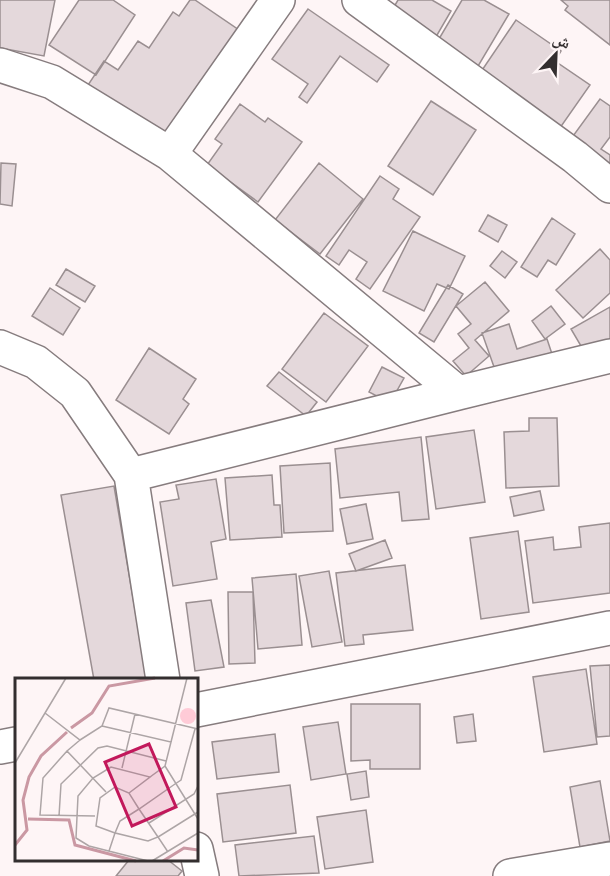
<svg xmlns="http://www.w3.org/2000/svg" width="610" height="876" font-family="Arial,'Noto Naskh Arabic',sans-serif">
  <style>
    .building { fill: #e4d8db; stroke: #9a8f91; stroke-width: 1.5 }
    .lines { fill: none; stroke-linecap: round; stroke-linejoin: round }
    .street-casing { stroke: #867c7e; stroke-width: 36 }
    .street { stroke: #fff; stroke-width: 33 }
    .inset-river { fill: none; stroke: #ca98a3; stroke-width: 3 }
    .inset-road { fill: none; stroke: #ada5a6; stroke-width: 1.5 }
    .view { fill: #c2185b; fill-opacity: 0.15; stroke: #c2185b; stroke-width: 3 }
    .inset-edge { fill: none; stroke: #332e2f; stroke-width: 3 }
  </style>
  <rect width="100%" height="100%" fill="#fef5f6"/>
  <path class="building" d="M0 0H55L44 56 0 48Z
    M79 0H113L135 15 96 75 49 45Z
    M190 0H195L239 30 168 137 88 85 104 61 118 70 138 41 149 48 173 12 179 16Z
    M398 0H432L451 11 433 42 388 17Z
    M462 0H484L509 14 471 78 430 54Z
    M561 0H610V45L565 10 568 6Z
    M308 9 389 65 377 82 340 56 307 103 299 97 308 84 272 59Z
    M516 20 561 51 555 61 590 85 555 135 472 85Z
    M600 99 610 106V137L601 149 610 155V162L602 174 565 147Z
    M431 101 476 130 433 195 388 166Z
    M240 104 265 122 268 118 302 142 258 202 207 165 222 144 215 139Z
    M1 163 16 164 12 206 0 204Z
    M319 163 363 199 320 254 275 220Z
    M380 176 399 189 393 199 420 217 370 289 356 279 367 262 349 250 339 265 326 256Z
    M488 215 507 225 498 242 479 231Z
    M552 218 575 234 556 265 548 260 537 277 521 267Z
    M413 231 465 256 449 289 437 284 424 311 383 291Z
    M600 249 610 260V293L583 318 556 290Z
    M502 251 517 262 505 278 490 266Z
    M66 269 95 286 85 302 56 285Z
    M485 282 509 311 475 340 489 356 466 376 453 361 469 348 458 334 471 324 456 306Z
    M448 285 463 294 434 342 419 333Z
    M50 288 80 308 63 335 32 316Z
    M551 306 565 324 545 339 532 321Z
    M610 307V368L598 375 571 329Z
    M324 313 368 346 326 402 282 369Z
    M509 324 517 349 547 339 555 363 499 381 482 333Z
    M149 348 196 379 183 399 189 404 169 434 116 400Z
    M382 367 404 378 390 403 369 392Z
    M279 372 317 402 306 416 267 386Z
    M529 418H557L559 486 506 488 504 432 529 431Z
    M474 430 485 502 436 509 426 437Z
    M421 437 429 519 402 521 399 492 340 498 335 449Z
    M330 463 333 531 284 533 280 466Z
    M272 475 274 505H280L282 537 230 540 225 478Z
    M216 479 226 539 211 542 217 579 173 586 160 502 179 499 176 485Z
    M114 486 147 680H94L61 495Z
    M540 491 544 510 514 516 510 497Z
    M366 504 373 539 347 544 340 509Z
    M610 523V593L533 603 525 541 553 537 554 550 581 547 579 527Z
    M518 531 529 612 481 619 470 538Z
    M385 540 392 558 356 571 349 554Z
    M405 565 413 630 363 635 364 644 345 646 336 573Z
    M329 571 342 642 312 647 299 576Z
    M296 574 302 645 258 649 252 578Z
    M228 592H253L255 663 229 664Z
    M211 600 224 667 195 671 186 603Z
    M610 665V736L597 737 590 666Z
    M586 669 597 744 544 752 533 677Z
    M351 704H420V769H370V760L351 761Z
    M473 714 476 741 457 743 454 717Z
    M338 722 346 774 311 780 303 727Z
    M275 734 279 772 217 779 212 742Z
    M366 771 369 797 351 800 347 774Z
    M600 781 610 841 580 847 570 787Z
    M290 785 296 833 223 842 217 794Z
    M366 810 373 862 325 869 317 817Z
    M314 836 319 873 239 876 235 845Z
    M129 860H168L182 871 178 876H116Z"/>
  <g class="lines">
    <g class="street-casing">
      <path id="street" d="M359 0 575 157 610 186
        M0 65 52 82 170 154 458 393 131 475
        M170 154 278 0
        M0 347 36 362 75 393 131 475 163 680
        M458 393 610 356
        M196 710 610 628
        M0 747 16 744
        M196 849 202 876
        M510 876 610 859"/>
    </g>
    <use href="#street" class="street"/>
  </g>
  <g transform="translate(15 678)">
    <rect width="183" height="183" fill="#fef5f6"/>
    <path d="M165 38a8 8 0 1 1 16 0a8 8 0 1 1-16 0Z" fill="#ffcbd7"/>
    <path class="inset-river" d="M56 50 77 35 94 8 140 0M13 141 54 142 60 167 121 183M0 167 12 152 8 122 14 99 26 78 52 54M148 183 169 170 183 172"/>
    <path class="inset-road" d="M30 35 65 62 87 48 94 30 183 51M87 48 156 64 150 88 135 99M65 62 52 73 91 114M156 64 172 0M52 73 28 100 25 137 80 138M0 85 51 0M150 88 183 141M107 90 120 36M114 115 135 99 96 89 78 100 63 118 61 160 74 168 133 183M44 138 46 106 83 70 92 68 151 83M134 145 179 116 183 108M94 173 100 155 133 163 143 159 124 131 114 115 100 109 85 120 81 148 100 155 105 143 124 131 160 106 166 102 180 51M153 174 143 159 183 134M137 183 183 155"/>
    <path class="view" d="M134 66 161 129 117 148 90 84Z"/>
    <rect width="183" height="183" class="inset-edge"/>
  </g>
  <g transform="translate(556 54) rotate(23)" stroke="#fef5f6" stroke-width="4.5" paint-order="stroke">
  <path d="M0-4.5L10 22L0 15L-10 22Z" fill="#332e2f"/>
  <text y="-9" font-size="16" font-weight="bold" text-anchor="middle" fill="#332e2f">ش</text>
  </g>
</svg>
